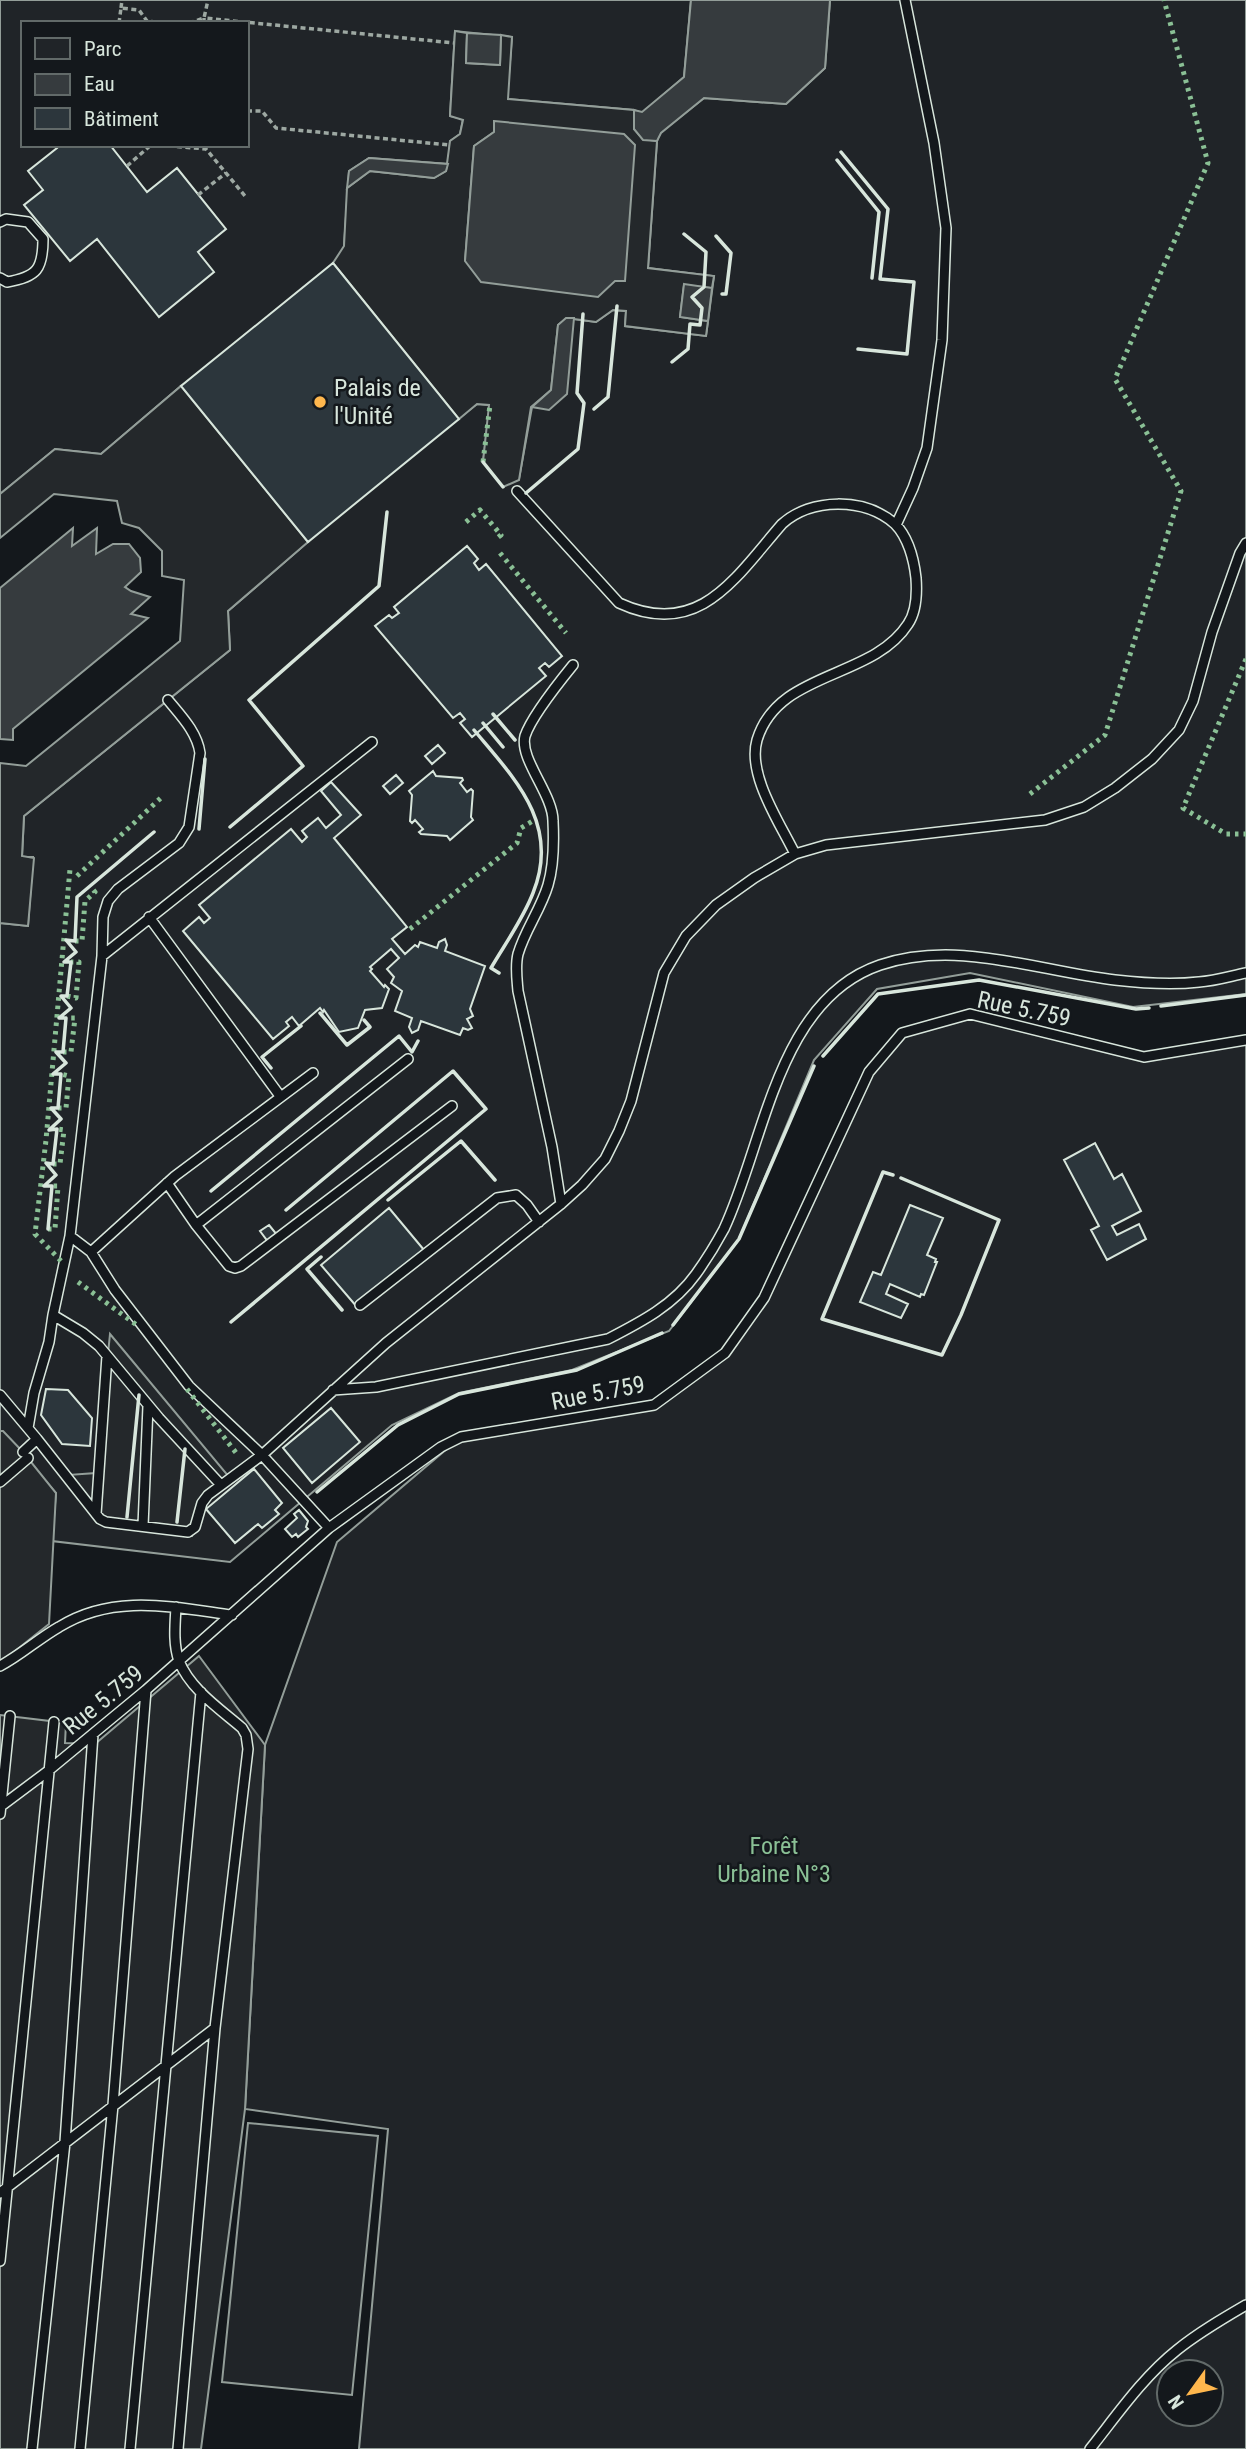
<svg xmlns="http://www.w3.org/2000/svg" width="1246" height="2449" font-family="'Roboto Condensed',sans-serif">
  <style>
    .green { fill: #202428; stroke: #939e99; stroke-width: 2; fill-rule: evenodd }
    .parking { fill: #24282b; stroke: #939e99; stroke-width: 2; fill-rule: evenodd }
    .water { fill: #363b3e; stroke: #939e99; stroke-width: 2 }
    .building { fill: #2c363c; stroke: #d8e6dc; stroke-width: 2 }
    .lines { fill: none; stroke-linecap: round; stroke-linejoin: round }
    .service-casing { stroke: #d8e6dc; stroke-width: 12 }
    .path { stroke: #9da8a2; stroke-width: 3.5; stroke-dasharray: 5 3.5; stroke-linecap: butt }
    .service { stroke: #14181c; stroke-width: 9 }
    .hedge { stroke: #8ac095; stroke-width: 5; stroke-dasharray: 3.5 5; stroke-linecap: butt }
    .wall { stroke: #d8e6dc; stroke-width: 3.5 }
    .poi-dot { fill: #ffb74d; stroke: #14181c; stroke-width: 2.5 }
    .labels { text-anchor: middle; stroke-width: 5; stroke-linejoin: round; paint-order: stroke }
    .poi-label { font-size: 24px; fill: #d8e6dc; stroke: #14181c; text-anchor: start }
    .street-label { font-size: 24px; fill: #d8e6dc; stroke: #14181c }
    .park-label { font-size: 24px; fill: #8ac095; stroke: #14181c }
  </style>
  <rect width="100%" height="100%" fill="#14181c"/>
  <path class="green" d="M0 0H691L684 77 642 113 634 110 507 99 512 37 455 31 450 116 463 119 460 134 450 141 448 164 369 158 349 171 344 246 459 418 477 404 490 405 483 462 519 479 532 407 566 318 596 322 613 310 626 311 625 326 706 336 714 276 648 268 657 141 660 133 704 98 786 104 825 68 830 0H1246V994L1133 1007 970 973 877 989 814 1060 739 1239 669 1331 572 1370 459 1393 392 1425 230 1562 52 1541 56 1493 3 1432 0 1431V923L28 926 33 857H22L24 816 230 650 228 611 308 542 181 386 101 454 55 449 0 494ZM23 23H247V145H23Z
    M970 1014 1144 1057 1246 1040V2449H359L388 2129 245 2109 265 1745 337 1542 461 1437 654 1405 725 1353 764 1298 869 1072 902 1033ZM1169 2372H1211V2414H1169Z
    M248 2123 378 2136 352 2395 222 2382Z"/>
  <path class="parking" d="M455 31 467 33 466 63 500 65 501 35 512 37 508 99 634 110V129L643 139 657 141 648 268 714 276 712 288 684 285 680 317 708 321 706 336 625 326 626 311 613 310 596 322 567 318 558 325 551 390 531 407 519 480 503 487 483 462 489 405 477 404 459 419 333 263 344 246 347 188 370 171 434 178 446 171 450 141 460 134 463 120 450 116ZM494 132 465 261 474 146Z
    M181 386 308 542 228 611 230 650 24 816 22 856 34 858 28 926 0 923V763L26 766 180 641 184 580 162 576V551L139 528 122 523 117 501 54 494 0 538V494L55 449 101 454Z
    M110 1334 230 1478 202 1500 192 1536 109 1527 67 1475 96 1473Z
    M0 1431H3L23 1452 56 1493 49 1624 0 1663Z
    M199 1656 265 1745 245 2109 201 2449H0V1715L66 1723 65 1743 95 1744Z"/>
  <path class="water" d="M691 0H830L825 68 786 104 704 98 661 133 657 141 643 140 634 129V110L642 112 684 77Z
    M467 33 501 35 500 65 466 63Z
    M494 121 624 134 635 145 625 281H615L598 297 481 282 465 261 474 146 494 132Z
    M369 158 448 164 446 171 434 178 370 171 347 188 349 171Z
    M684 284 712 288 708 321 680 317Z
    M566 318H574L567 394 549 410 532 407 551 390 558 325Z
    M73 528 72 546 97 528 96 554 113 544H129L140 558 141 572 125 587 131 591 150 597 131 614 148 618 13 729V740L0 739V588Z"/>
  <path class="building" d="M55 145H110L147 192 177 168 226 229 198 252 214 272 159 317 97 239 70 261 24 205 43 190 28 171 57 148Z
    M333 263 459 419 308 542 181 386Z
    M467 546 478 559 474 563 479 570 486 564 562 656 549 667 545 663 539 668 546 676 472 737 460 723 465 719 460 713 453 718 375 626 389 615 392 618 399 613 394 607Z
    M438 745 445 753 432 764 425 756Z
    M433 771 436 776 462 778 463 780 460 783 467 792 471 789 473 791 471 817 473 820 450 840 447 836 421 834 419 832 423 829 415 820 412 823 410 821 412 795 409 791Z
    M396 775 403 783 390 794 383 786Z
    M331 782 361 815 334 838 407 927 392 939 405 954 415 945 418 947 420 942 437 948 439 942 445 939 447 945 445 951 485 966 470 1009 473 1016 467 1019 472 1028 468 1030 463 1028 460 1035 421 1021 418 1030 412 1033 409 1027 412 1018 395 1011 402 991 391 983 394 977 387 969 399 958 391 949 370 967 372 969 370 971 384 987 385 985 389 989 382 1008 365 1010 358 1028 339 1032 324 1010 323 1012 320 1008 299 1026 292 1017 286 1022 289 1026 273 1039 183 931 199 917 204 923 210 918 199 905 291 829 302 842 307 837 302 831 318 818 326 828 341 815 321 791Z
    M1095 1143 1114 1179 1122 1174 1141 1211 1112 1226 1117 1235 1139 1224 1146 1239 1107 1260 1091 1230 1099 1226 1064 1160Z
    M910 1205 943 1218 927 1255 936 1259 935 1262H937L924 1295 921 1294 920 1297 890 1284 886 1294 908 1304 901 1318 860 1302 873 1272 881 1275Z
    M389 1208 424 1250 357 1307 321 1265Z
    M269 1225 278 1236 269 1243 260 1231Z
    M46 1389 68 1390 92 1418 90 1446 62 1444 41 1415Z
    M331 1408 360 1442 312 1483 283 1448Z
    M254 1469 282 1503 275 1510 279 1514 262 1528 258 1524 235 1543 206 1509Z
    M299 1510 308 1521 306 1527 308 1529 298 1537 296 1534 292 1537 285 1529 297 1518 294 1514Z"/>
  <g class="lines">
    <g class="service-casing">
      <path id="service" d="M0 222 6 219 28 222 43 239C43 269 37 277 7 282L0 278
        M517 491 619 603C699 640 735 578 782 524 811 498 864 497 895 524 908 537 914 560 916 578 917 592 917 611 908 624 872 680 778 670 757 740 747 775 780 823 795 854
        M896 525 913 488 927 448 942 340 946 228 934 143 905 0
        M149 917 280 1096
        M102 956 103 917 108 901 118 889 179 843 189 827 200 753C197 732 181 716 168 700
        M167 1183 196 1225 229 1266 235 1268 241 1266 452 1106
        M561 1204 552 1147 518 991C517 979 515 966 518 954 525 930 541 909 548 885 554 865 554 842 553 821 553 794 519 759 525 736 531 718 560 681 573 665
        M196 1225 408 1059
        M91 1252 175 1176 313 1073
        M360 1305 497 1198 516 1195 527 1205 539 1222
        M53 1315 83 1333 99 1346 159 1418 221 1485
        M333 1390 376 1387 608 1339C641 1322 674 1305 696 1274 706 1260 716 1244 724 1229 765 1142 777 1000 880 965 957 939 1037 971 1115 980 1141 983 1173 985 1199 982 1215 981 1231 976 1246 973
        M0 1395 37 1439 23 1452
        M28 1428 34 1393 49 1342 53 1315 70 1236 102 956 372 742
        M37 1439 100 1519 106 1522 188 1532 195 1527 202 1503 208 1495 262 1455 189 1386 115 1290 91 1252 70 1236
        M0 1482 28 1458
        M96 1514 107 1356
        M143 1526 148 1406
        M329 1528 262 1455 386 1343 561 1204 582 1185 605 1159 619 1131 631 1101 664 973 686 936 716 905 754 878 795 854 826 845 1045 820 1084 807 1115 788 1152 759 1179 730 1193 701 1212 632 1240 553 1246 543
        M176 1607C175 1625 173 1644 179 1661 190 1689 220 1709 242 1728L246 1735 248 1749 215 2028 178 2449
        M0 1666C21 1655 38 1639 59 1627 113 1593 172 1607 232 1615
        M0 1807 48 1771 146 1690 329 1528 441 1447 461 1437 654 1405 725 1353 764 1298 869 1072 902 1033 970 1014 1144 1057 1246 1040
        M0 1814 10 1716
        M0 2193 215 2028
        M0 2261 54 1722
        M32 2449 65 2142 93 1734
        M80 2449 113 2105 146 1690
        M130 2449 201 1692
        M1090 2449C1117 2415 1143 2377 1177 2350 1198 2333 1222 2319 1246 2305"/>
    </g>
    <path class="path" d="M121 8 122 0
      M119 23 121 8 139 10 147 21 167 23
      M189 23 204 18 208 0
      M204 23V18L454 43
      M247 111H262L276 128 449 145
      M160 145 206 149 245 196
      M127 166 151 145
      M198 195 226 173"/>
    <use href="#service" class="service"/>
    <path class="hedge" d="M483 462 490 405
      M466 522 480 510 501 535 496 539
      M500 553 566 633
      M1246 659 1183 808 1226 834H1246
      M1030 794 1105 735 1181 491 1115 379 1208 163 1164 0
      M77 876 164 795
      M410 929 517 843 521 828 536 819
      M75 941H82L85 901 95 892 90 886
      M67 996 76 998 79 962H71
      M63 1052H71L75 1018H66
      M58 1108H66L69 1076 61 1074
      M53 1164H60L64 1130 57 1129
      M48 1229H55L58 1186H52
      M61 1261 35 1234 46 1140 70 869
      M78 1282 138 1326
      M187 1389 237 1454"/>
    <path class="wall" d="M841 152 888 209 880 279 914 282 907 354 858 349
      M837 160 879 212 872 278
      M716 236 731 253 726 294H722
      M672 362 688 349 690 324 700 325 702 308 692 297 704 287 706 252 684 234
      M594 409 608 397 617 306
      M483 462 503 487
      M526 493 578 449 584 403 577 393 583 314
      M493 714 515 740
      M483 723 503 747
      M474 730C514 778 561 824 533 893 523 919 505 944 491 968L499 973
      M230 827 303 766 249 700 379 586 387 512
      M199 829 205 759
      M1161 1006 1246 995
      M320 1013 347 1045 370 1027 364 1020
      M823 1056 878 994 979 980 1136 1009 1149 1008
      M271 1068 262 1057 301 1026
      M893 1175 883 1172 822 1319 942 1355 961 1315 999 1220 901 1178
      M211 1191 399 1036 412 1052 418 1041
      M388 1200 461 1141 495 1180
      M48 1229 52 1186H44L56 1175 46 1163 53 1164 57 1129 49 1130 61 1119 51 1108H58L61 1074H53L66 1063 56 1052H63L66 1018H59L71 1008 61 996H67L71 962H64L76 952 66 940 75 941 77 897 154 832
      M321 1257 307 1269 342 1310
      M231 1322 486 1109 453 1071 286 1210
      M673 1325 739 1239 814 1066
      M317 1492 398 1425 459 1394 577 1370 662 1333
      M127 1517 139 1395
      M177 1522 185 1449"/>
  </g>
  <circle class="poi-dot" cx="320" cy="402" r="7"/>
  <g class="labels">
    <g class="poi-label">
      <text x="334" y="396">Palais de<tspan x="334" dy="28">l'Unité</tspan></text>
    </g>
    <g class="street-label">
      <text transform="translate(1024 1009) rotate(12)" y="8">Rue 5.759</text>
      <text transform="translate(598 1393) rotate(-11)" y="8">Rue 5.759</text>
      <text transform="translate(103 1700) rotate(-39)" y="8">Rue 5.759</text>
    </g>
    <g class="park-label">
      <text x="774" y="1854">Forêt<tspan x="774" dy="28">Urbaine N°3</tspan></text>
    </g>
  </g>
  <rect x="21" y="21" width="228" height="126" fill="#14181c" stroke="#626a69" stroke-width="2"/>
  <rect x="35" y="38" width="35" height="21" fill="#202428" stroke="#626a69" stroke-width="2"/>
  <text x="84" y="56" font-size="21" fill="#d8e6dc">Parc</text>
  <rect x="35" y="74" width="35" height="21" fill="#363b3e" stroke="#626a69" stroke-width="2"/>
  <text x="84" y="91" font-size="21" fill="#d8e6dc">Eau</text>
  <rect x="35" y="108" width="35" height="21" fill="#2c363c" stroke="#626a69" stroke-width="2"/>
  <text x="84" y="126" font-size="21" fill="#d8e6dc">Bâtiment</text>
  <g transform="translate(1190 2393) rotate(237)"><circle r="33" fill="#14181c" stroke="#626a69" stroke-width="2"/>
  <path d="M0-5L12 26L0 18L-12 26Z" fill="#ffb74d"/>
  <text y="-10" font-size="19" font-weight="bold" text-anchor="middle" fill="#d8e6dc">N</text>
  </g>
</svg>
